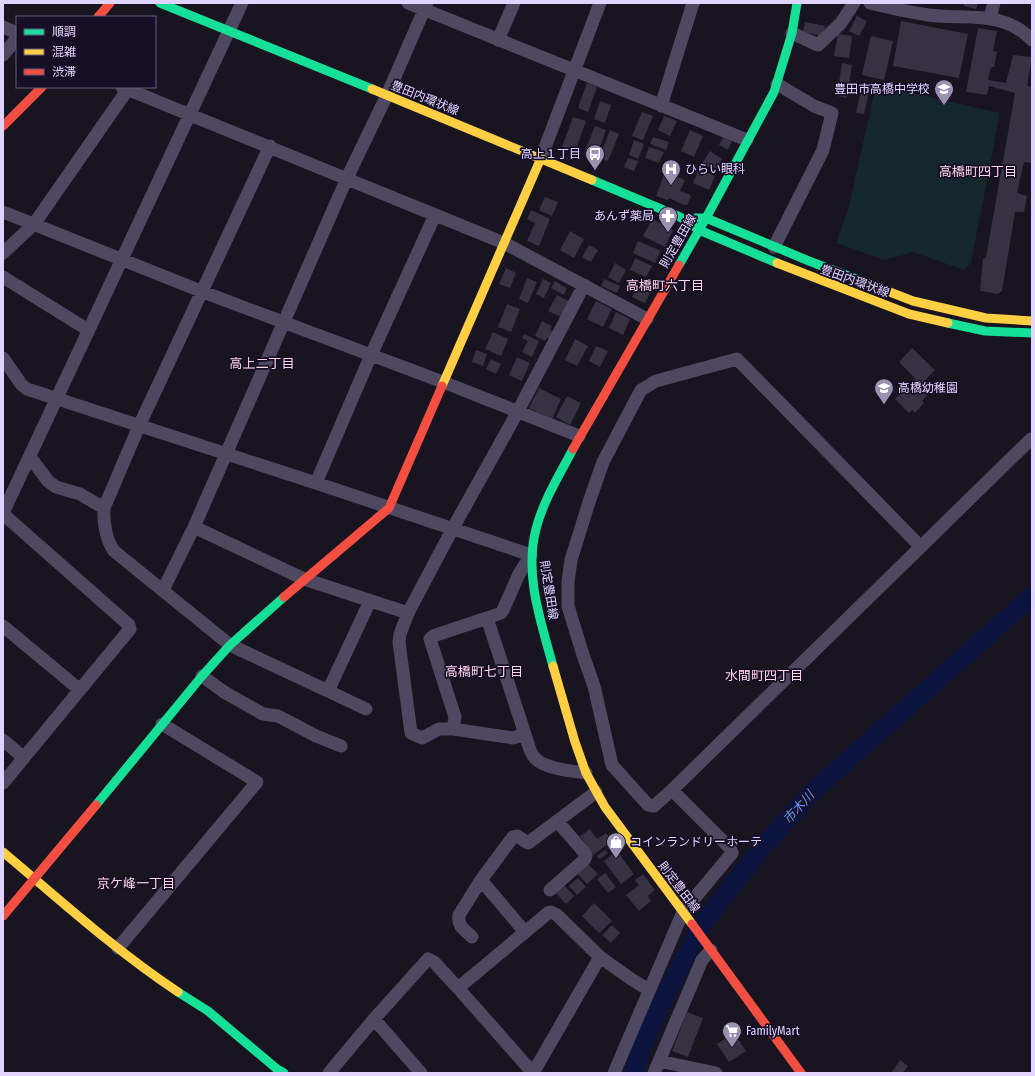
<svg xmlns="http://www.w3.org/2000/svg" width="1035" height="1076" font-family="'Fira Sans Condensed','Noto Sans JP',sans-serif">
  <style>
    .green { fill: #13272d }
    .lines { fill: none; stroke-linecap: round; stroke-linejoin: round }
    .river { stroke: #0b143f; stroke-width: 19 }
    .building { fill: #373242 }
    .street { stroke: #4e4960; stroke-width: 13 }
    .fast { stroke: #16e098; stroke-width: 9 }
    .slow { stroke: #ffcf43; stroke-width: 9 }
    .jam { stroke: #f24e42; stroke-width: 9 }
    .labels { text-anchor: middle; stroke-width: 3.5; stroke-linejoin: round; paint-order: stroke }
    .poi-label { font-size: 12px; fill: #e0d3ff; stroke: #170f25; text-anchor: start }
    .street-label { font-size: 12px; fill: #e0d3ff; stroke: #170f25 }
    .neighbourhood-label { font-size: 13px; fill: #ffd5e8; stroke: #170f25 }
    .water-label { font-size: 13px; font-style: italic; fill: #6298fe; stroke: #170f25 }
  </style>
  <rect width="100%" height="100%" fill="#181420"/>
  <path class="green" d="M876 85 1000 113 971 263 964 270 913 252 884 260 836 243 848 210Z"/>
  <g class="lines">
    <path class="river" d="M634 1073 639 1054 659 1008 702 924 761 849 811 793 1032 596"/>
  </g>
  <path class="building" d="M964 3H978L976 9 964 6Z
    M857 16 867 21 859 36 849 31Z
    M901 21 968 34 959 78 893 66Z
    M805 22 825 26 823 36 803 32Z
    M978 28 997 31 993 51 997 52 994 67H991L988 80 1006 83 1013 55 1032 57 1027 86 1032 87V163L1024 162 1017 193 1027 196 1024 212H1015L1002 291 998 294 980 291 983 259 986 257 1015 93 989 86 987 95 966 92Z
    M838 34 852 36 849 58 834 56Z
    M871 36 893 41 884 80 862 75Z
    M842 63 852 65 847 98 837 96Z
    M587 83 597 87 588 112 578 108Z
    M861 90 869 92 864 114 856 113Z
    M600 101 611 105 605 123 594 119Z
    M642 112 653 116 643 140 632 136Z
    M664 116 677 121 670 136 658 130Z
    M573 117 586 121 575 152 562 147Z
    M595 126 606 130 597 155 585 151Z
    M610 130 619 134 608 161 599 158Z
    M690 130 703 136 694 157 681 151Z
    M653 137 669 142 666 150 650 144Z
    M723 137 732 141 728 150 719 145Z
    M634 140 644 144 638 159 629 155Z
    M649 147 664 152 659 163 645 158Z
    M710 151 722 159 715 171 702 163Z
    M628 158 638 161 634 171 624 167Z
    M699 169 715 176 709 190 693 183Z
    M665 172 685 180 680 191 689 194 691 197 687 205H684L669 198 668 200 656 196Z
    M545 197 558 202 552 216 539 210Z
    M531 210 550 219 539 246 527 241 535 223 527 219Z
    M652 219 673 230 665 247 643 236Z
    M570 231 584 239 574 258 560 250Z
    M638 241 661 251 655 263 633 253Z
    M589 245 598 250 591 262 582 257Z
    M635 258 652 266 646 277 630 270Z
    M615 263 626 270 619 283 608 277Z
    M506 268 516 273 510 288 499 284Z
    M527 278 537 282 528 303 519 299Z
    M642 278 654 285 645 303 632 297Z
    M543 279 551 283 544 298 536 294Z
    M604 279 620 286 617 293 601 286Z
    M555 281 567 288 564 295 551 288Z
    M557 295 570 302 561 317 548 311Z
    M596 301 612 309 603 327 587 319Z
    M507 304 520 309 511 332 498 327Z
    M616 312 630 319 623 335 609 328Z
    M542 321 552 326 550 330 556 333 553 341 547 338 545 341 535 336Z
    M493 332 508 339 501 356 485 349Z
    M524 334 539 341 532 357 522 352 528 341 522 338Z
    M575 339 588 346 577 366 565 360Z
    M596 346 608 351 600 367 589 361Z
    M912 348 935 370 924 381 933 389 922 401 924 403 915 413 912 410 909 413 895 399 915 378 899 362Z
    M476 350 487 354 483 366 472 362Z
    M517 357 530 363 522 381 509 375Z
    M491 359 501 364 496 374 486 369Z
    M539 388 561 399 552 419 529 408Z
    M567 396 581 403 570 425 556 417Z
    M590 829 597 839 606 833 612 841 593 855 580 836Z
    M605 850 608 853 600 859 597 856Z
    M617 851 634 874 621 884 604 861Z
    M586 862 598 874 587 884 576 872Z
    M605 873 616 887 608 893 597 879Z
    M643 874 655 890 648 896 651 901 639 911 626 895 639 885 635 880Z
    M578 878 586 887 577 895 569 886Z
    M562 883 574 896 566 904 554 891Z
    M594 903 612 921 599 933 582 916Z
    M612 925 620 933 611 943 602 935Z
    M687 1012 703 1018 688 1057 672 1051Z
    M734 1033 746 1051 729 1062 717 1044Z
    M900 1060 908 1066 903 1073H891Z"/>
  <g class="lines">
    <path class="street" d="M408 3 747 140
      M870 3C889 8 908 12 928 15 966 20 1002 9 1032 40
      M990 18 994 3
      M3 27 15 32 17 38 3 55
      M792 33 818 45 841 23 854 3
      M498 40 514 3
      M122 87 504 243 647 319
      M661 106 693 3
      M270 146 139 426 104 508C103 521 106 540 114 551L230 645 328 691 370 601
      M541 158 600 3
      M3 212 203 292 443 382 579 436
      M774 247 823 150 832 113 814 106 777 84
      M3 253 34 224 128 89
      M3 277 88 330
      M3 358 21 384 27 389 316 483 531 555 519 574 503 610 501 613 487 618
      M30 457 48 481 56 487 80 494 104 508
      M316 483 371 355 435 215
      M3 513 242 3
      M3 514 129 625 130 629 3 783
      M194 527 304 579 408 613 453 528 517 413 584 285
      M920 546 737 359 656 381 641 390 603 462 589 502 571 560 568 582V606L583 655 594 686 612 765 648 805 654 806 672 790 1031 439
      M163 590 194 527 347 178 387 95 427 3
      M408 613 400 634 399 642 411 733 422 738 439 729H453L513 738 525 734C528 742 529 752 535 758 544 769 572 771 586 773
      M3 626 80 690
      M202 676 224 692 263 714 278 716 316 736 341 746
      M328 691 366 709
      M453 729 455 717 430 639 433 636 487 618 525 734
      M3 740 24 758
      M481 880 524 931
      M550 890 584 860 586 856 584 852 557 821
      M472 937C465 930 457 926 459 915L481 880 513 837 517 836 528 843 596 792
      M118 948 257 782 162 724
      M458 988 548 913 551 912 557 915 600 957 631 979 649 990
      M374 1019 421 1073
      M659 1061 716 1073
      M329 1073 374 1019 428 959 434 962 458 988 533 1073
      M533 1073 600 957
      M614 1073 683 912 732 853 730 848 672 790
      M654 1073 702 960 711 950"/>
    <path class="fast" d="M160 3 372 89
      M592 180 680 217 699 230 777 263
      M695 218H706L809 261 864 282
      M679 265 706 218 774 92 792 33 797 3
      M948 323 985 331 1032 333
      M553 666C541 622 524 575 536 529 543 501 560 474 573 449
      M96 805 202 676 230 645 284 597
      M178 992 208 1011 277 1069 284 1073"/>
    <path class="slow" d="M372 89 592 180
      M777 263 909 314 948 323
      M864 282 913 301 986 318 1032 321
      M442 386 541 158
      M553 666 575 742 586 773 605 807 692 924
      M3 852C60 900 116 951 178 992"/>
    <path class="jam" d="M98 17 110 3
      M3 126 42 87
      M573 449 679 265
      M284 597 389 508 442 386
      M3 916 96 805
      M692 924 801 1073"/>
  </g>
  <defs>
    <g id="school-pin" transform="scale(1)"><path d="M0 17L-7.5 6A9.5 9.5 0 1 1 7.5 6Z" fill="#9a90b1" stroke="#170f25"/><path d="M0-5L7-2L0 1L-7-2ZM-4 1L0 2.5L4 1V4Q0 6-4 4Z" fill="#fff"/></g>
    <g id="bus-pin" transform="scale(1)"><path d="M0 17L-7.5 6A9.5 9.5 0 1 1 7.5 6Z" fill="#9a90b1" stroke="#170f25"/><path d="M-5-6H5V4H4V6H2V4H-2V6H-4V4H-5ZM-3.5-4V0h7V-4ZM-3.5 1.2v1.5H-2V1.2ZM2 1.2v1.5H3.5V1.2Z" fill="#fff"/></g>
    <g id="hospital-pin" transform="scale(1)"><path d="M0 17L-7.5 6A9.5 9.5 0 1 1 7.5 6Z" fill="#9a90b1" stroke="#170f25"/><path d="M-5-5h3v3.5h4V-5h3V5h-3V1.5h-4V5h-3Z" fill="#fff"/></g>
    <g id="pharmacy-pin" transform="scale(1)"><path d="M0 17L-7.5 6A9.5 9.5 0 1 1 7.5 6Z" fill="#9a90b1" stroke="#170f25"/><path d="M-2-6h4v4h4v4h-4v4h-4v-4h-4v-4h4Z" fill="#fff"/></g>
    <g id="shop-pin" transform="scale(1)"><path d="M0 17L-7.5 6A9.5 9.5 0 1 1 7.5 6Z" fill="#9a90b1" stroke="#170f25"/><path d="M-5-2.5h2.3a2.7 3.5 0 0 1 5.4 0H5L5.5 6h-11ZM-1.5-2.5h3a1.5 2.3 0 0 0-3 0Z" fill="#fff"/></g>
    <g id="supermarket-pin" transform="scale(1)"><path d="M0 17L-7.5 6A9.5 9.5 0 1 1 7.5 6Z" fill="#9a90b1" stroke="#170f25"/><path d="M-6-5.5h2.5l.6 2H6L4.5 2H-2.5L-4.4-4H-6ZM-1.5 3.2a1.3 1.3 0 1 0 .1 0ZM3 3.2a1.3 1.3 0 1 0 .1 0Z" fill="#fff"/></g>
  </defs>
  <g fill-rule="evenodd">
    <use href="#school-pin" x="944" y="89"/>
    <use href="#bus-pin" x="595" y="154"/>
    <use href="#hospital-pin" x="671" y="169"/>
    <use href="#pharmacy-pin" x="668" y="216"/>
    <use href="#school-pin" x="884" y="388"/>
    <use href="#shop-pin" x="616" y="842"/>
    <use href="#supermarket-pin" x="732" y="1031"/>
  </g>
  <g class="labels">
    <g class="poi-label">
      <text x="930" y="93" text-anchor="end">豊田市高橋中学校</text>
      <text x="581" y="158" text-anchor="end">高上１丁目</text>
      <text x="685" y="173">ひらい眼科</text>
      <text x="654" y="220" text-anchor="end">あんず薬局</text>
      <text x="898" y="392">高橋幼稚園</text>
      <text x="630" y="846">コインランドリーホーテ</text>
      <text x="746" y="1035">FamilyMart</text>
    </g>
    <g class="street-label">
      <text transform="translate(425 98) rotate(22)" y="4">豊田内環状線</text>
      <text transform="translate(678 241) rotate(-60)" y="4">則定豊田線</text>
      <text transform="translate(855 281) rotate(20)" y="4">豊田内環状線</text>
      <text transform="translate(549 590) rotate(81)" y="4">則定豊田線</text>
      <text transform="translate(679 887) rotate(53)" y="4">則定豊田線</text>
    </g>
    <g class="neighbourhood-label">
      <text x="978" y="176">高橋町四丁目</text>
      <text x="665" y="290">高橋町六丁目</text>
      <text x="262" y="368">高上二丁目</text>
      <text x="484" y="676">高橋町七丁目</text>
      <text x="764" y="680">水間町四丁目</text>
      <text x="136" y="888">京ケ峰一丁目</text>
    </g>
    <g class="water-label">
      <text transform="translate(798 807) rotate(-48)" y="5">市木川</text>
    </g>
  </g>
  <rect width="1035" height="1076" fill="none" stroke="#e0d3ff" stroke-width="8"/>
  <rect x="16" y="16" width="140" height="72" fill="#170f25" stroke="#675d7c"/>
  <rect x="24" y="29" width="20" height="6" fill="#16e098" stroke="#675d7c"/>
  <text x="52" y="36" font-size="12" fill="#e0d3ff">順調</text>
  <rect x="24" y="49" width="20" height="6" fill="#ffcf43" stroke="#675d7c"/>
  <text x="52" y="56" font-size="12" fill="#e0d3ff">混雑</text>
  <rect x="24" y="69" width="20" height="6" fill="#f24e42" stroke="#675d7c"/>
  <text x="52" y="76" font-size="12" fill="#e0d3ff">渋滞</text>
</svg>
